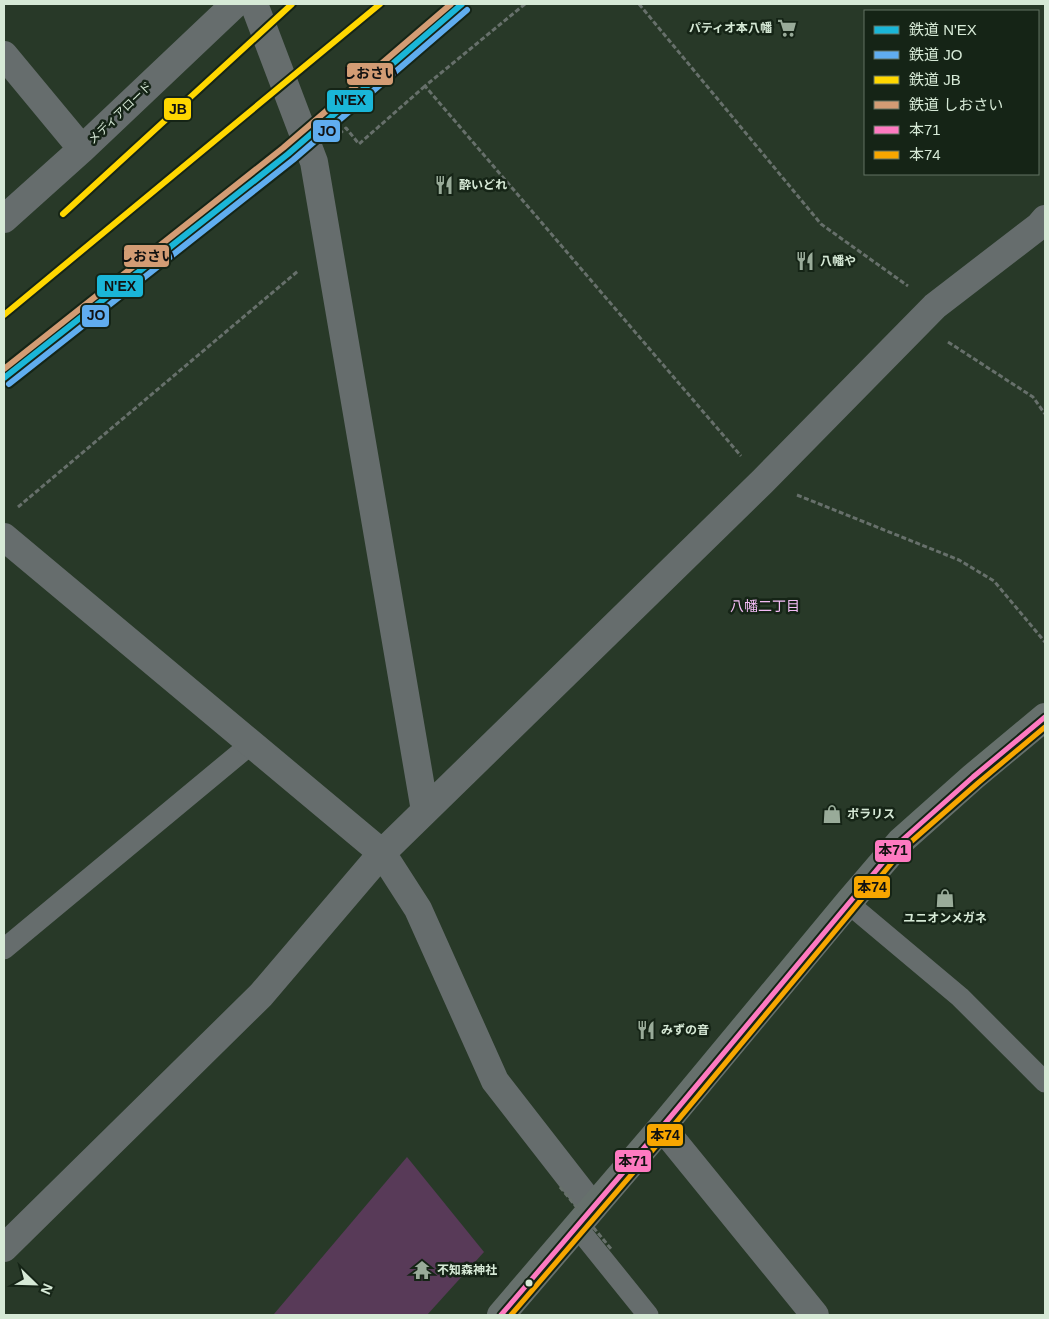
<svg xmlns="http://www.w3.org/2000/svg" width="1049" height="1319" font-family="Helvetica,'Noto Sans JP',sans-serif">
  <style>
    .green { fill: #583a58 }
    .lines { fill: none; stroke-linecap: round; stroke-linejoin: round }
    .path { stroke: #67706b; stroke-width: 3; stroke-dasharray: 5 2.5; stroke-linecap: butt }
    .service { stroke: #666d6d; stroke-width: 21 }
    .minor { stroke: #666d6d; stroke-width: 28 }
    .trunk { stroke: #66706c; stroke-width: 28 }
    .path-bridge { stroke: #67706b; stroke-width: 3; stroke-dasharray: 5 2.5; stroke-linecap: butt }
    .bus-1-casing { stroke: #152416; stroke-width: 9 }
    .bus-2-casing { stroke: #152416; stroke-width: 9 }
    .bus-1 { stroke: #fe7ac1; stroke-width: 5 }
    .bus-2 { stroke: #f7a600; stroke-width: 5 }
    .rail-1-casing { stroke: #152416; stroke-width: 10 }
    .rail-2-casing { stroke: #152416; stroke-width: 10 }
    .rail-3-casing { stroke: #152416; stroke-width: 10 }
    .rail-4-casing { stroke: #152416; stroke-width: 10 }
    .rail-1 { stroke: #1ab6d8; stroke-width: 6 }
    .rail-2 { stroke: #60adef; stroke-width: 6 }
    .rail-3 { stroke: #ffd700; stroke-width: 6 }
    .rail-4 { stroke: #d39c74; stroke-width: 6 }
    .bus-dot { fill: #d6e9d6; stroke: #152416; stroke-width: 2 }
    .labels { text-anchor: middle; stroke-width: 5; stroke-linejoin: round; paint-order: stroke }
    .poi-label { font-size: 12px; font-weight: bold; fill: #d6e9d6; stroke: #152416; text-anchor: start }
    .street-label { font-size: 12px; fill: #d6e9d6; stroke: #152416 }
    .neighbourhood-label { font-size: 14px; fill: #f4bcf6; stroke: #152416 }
    .line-badge { stroke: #152416; stroke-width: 2 }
    .pale-badge-label { font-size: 14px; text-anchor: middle; font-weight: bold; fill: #111 }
  </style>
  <rect width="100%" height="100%" fill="#283928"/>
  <path class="green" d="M407 1157 484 1252 427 1315H276L274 1314Z"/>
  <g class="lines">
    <path class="path" d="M525 4 425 86 741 456
      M639 4 821 224 908 286
      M339 134 346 128 359 144 425 86
      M948 342 1033 397 1045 414
      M797 495 959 560 994 581 1045 642
      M18 507 298 271"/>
    <path class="service" d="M848 903 960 997 1045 1082
      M4 949 251 744
      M577 1227 648 1315"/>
    <path class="minor" d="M254 4 314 162 425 811
      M4 55 82 149
      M4 219 82 149 235 4
      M4 537 382 853 418 909 495 1081 593 1207
      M662 1127 815 1315
      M4 1248 261 995 382 853 763 481 935 306 1039 226 1045 219"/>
    <path class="trunk" d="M501 1315 662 1127 848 903 900 842 973 777 1045 717"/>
    <path class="path-bridge" d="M560 1187 612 1250"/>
    <g class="bus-1-casing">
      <path id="bus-1" d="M501 1315 662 1127 900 842 973 777 1045 717"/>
    </g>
    <g class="bus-2-casing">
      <path id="bus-2" d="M511 1315 668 1132 905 847 978 783 1045 727"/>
    </g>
    <use href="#bus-1" class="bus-1"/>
    <use href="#bus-2" class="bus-2"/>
    <g class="rail-1-casing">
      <path id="rail-1" d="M4 378 288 154 462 4"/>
    </g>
    <g class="rail-2-casing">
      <path id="rail-2" d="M9 384 293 160 467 10"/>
    </g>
    <g class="rail-3-casing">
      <path id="rail-3" d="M63 214 292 4
        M4 315 380 4"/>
    </g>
    <g class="rail-4-casing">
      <path id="rail-4" d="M4 369 283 148 451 4"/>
    </g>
    <use href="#rail-1" class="rail-1"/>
    <use href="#rail-2" class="rail-2"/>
    <use href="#rail-3" class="rail-3"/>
    <use href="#rail-4" class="rail-4"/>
  </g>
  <defs>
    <g id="supermarket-bare" transform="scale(1.5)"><path d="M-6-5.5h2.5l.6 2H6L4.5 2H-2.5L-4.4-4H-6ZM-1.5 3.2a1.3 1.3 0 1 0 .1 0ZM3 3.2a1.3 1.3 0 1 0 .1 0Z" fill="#99ab99" stroke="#152416" stroke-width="2.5" paint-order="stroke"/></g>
    <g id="restaurant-bare" transform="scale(1.5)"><path d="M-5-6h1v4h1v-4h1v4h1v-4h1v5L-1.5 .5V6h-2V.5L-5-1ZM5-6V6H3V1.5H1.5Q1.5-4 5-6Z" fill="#99ab99" stroke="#152416" stroke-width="2.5" paint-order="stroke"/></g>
    <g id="shop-bare" transform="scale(1.5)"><path d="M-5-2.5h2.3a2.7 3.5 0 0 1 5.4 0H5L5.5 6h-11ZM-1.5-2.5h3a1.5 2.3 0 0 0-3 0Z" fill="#99ab99" stroke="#152416" stroke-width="2.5" paint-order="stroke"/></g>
    <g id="temple-bare" transform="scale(1.5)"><path d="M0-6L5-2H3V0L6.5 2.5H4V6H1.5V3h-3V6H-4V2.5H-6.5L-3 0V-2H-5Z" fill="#99ab99" stroke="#152416" stroke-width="2.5" paint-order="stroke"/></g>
  </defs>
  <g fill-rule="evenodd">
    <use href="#supermarket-bare" x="787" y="28"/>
    <use href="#restaurant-bare" x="444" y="185"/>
    <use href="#restaurant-bare" x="805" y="261"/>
    <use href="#shop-bare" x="832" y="814"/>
    <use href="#shop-bare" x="945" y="898"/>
    <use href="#restaurant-bare" x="646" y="1030"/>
    <use href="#temple-bare" x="422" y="1270"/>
  </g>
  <circle class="bus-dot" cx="529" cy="1283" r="4.5"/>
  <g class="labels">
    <g class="poi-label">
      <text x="772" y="32" text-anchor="end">パティオ本八幡</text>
      <text x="459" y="189">酔いどれ</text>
      <text x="820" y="265">八幡や</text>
      <text x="847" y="818">ポラリス</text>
      <text x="945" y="922" text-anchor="middle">ユニオンメガネ</text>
      <text x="661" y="1034">みずの音</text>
      <text x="437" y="1274">不知森神社</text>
    </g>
    <g class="street-label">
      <text transform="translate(120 113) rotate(-44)" y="4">メディアロード</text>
    </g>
    <g class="neighbourhood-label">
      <text x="765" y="611">八幡二丁目</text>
    </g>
  </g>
  <g class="line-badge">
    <rect x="346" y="62" width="48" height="24" rx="5" fill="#d39c74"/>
    <rect x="326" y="89" width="48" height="24" rx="5" fill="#1ab6d8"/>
    <rect x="163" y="97" width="29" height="24" rx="5" fill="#ffd700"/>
    <rect x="312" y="119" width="29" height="24" rx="5" fill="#60adef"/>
    <rect x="123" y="244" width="47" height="24" rx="5" fill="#d39c74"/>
    <rect x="96" y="274" width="48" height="24" rx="5" fill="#1ab6d8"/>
    <rect x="81" y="304" width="29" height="24" rx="5" fill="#60adef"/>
    <rect x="874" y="839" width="38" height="24" rx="5" fill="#fe7ac1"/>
    <rect x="853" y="875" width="38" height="24" rx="5" fill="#f7a600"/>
    <rect x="646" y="1123" width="38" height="24" rx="5" fill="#f7a600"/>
    <rect x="614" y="1149" width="38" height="24" rx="5" fill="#fe7ac1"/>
  </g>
  <g class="pale-badge-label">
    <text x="370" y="78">しおさい</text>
    <text x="350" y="105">N'EX</text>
    <text x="178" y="114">JB</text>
    <text x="327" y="136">JO</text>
    <text x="147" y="261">しおさい</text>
    <text x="120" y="291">N'EX</text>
    <text x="96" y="320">JO</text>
    <text x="893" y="855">本71</text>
    <text x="872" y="892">本74</text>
    <text x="665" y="1140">本74</text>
    <text x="633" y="1166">本71</text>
  </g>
  <rect width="1049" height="1319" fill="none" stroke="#d6e9d6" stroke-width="10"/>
  <rect x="864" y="10" width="175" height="165" fill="#152416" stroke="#627363"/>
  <rect x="874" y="26" width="25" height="8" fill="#1ab6d8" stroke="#627363"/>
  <text x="909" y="35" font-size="15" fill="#d6e9d6">鉄道 N'EX</text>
  <rect x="874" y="51" width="25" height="8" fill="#60adef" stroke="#627363"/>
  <text x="909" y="60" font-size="15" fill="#d6e9d6">鉄道 JO</text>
  <rect x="874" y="76" width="25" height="8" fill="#ffd700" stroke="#627363"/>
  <text x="909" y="85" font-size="15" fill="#d6e9d6">鉄道 JB</text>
  <rect x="874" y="101" width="25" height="8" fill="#d39c74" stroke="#627363"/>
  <text x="909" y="110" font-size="15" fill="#d6e9d6">鉄道 しおさい</text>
  <rect x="874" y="126" width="25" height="8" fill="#fe7ac1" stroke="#627363"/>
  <text x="909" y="135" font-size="15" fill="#d6e9d6">本71</text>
  <rect x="874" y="151" width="25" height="8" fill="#f7a600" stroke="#627363"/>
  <text x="909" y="160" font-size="15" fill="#d6e9d6">本74</text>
  <g transform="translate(35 1284) rotate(113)" stroke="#152416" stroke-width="4" paint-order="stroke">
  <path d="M0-4L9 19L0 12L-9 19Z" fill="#d6e9d6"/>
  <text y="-8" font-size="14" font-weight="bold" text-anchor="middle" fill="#d6e9d6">N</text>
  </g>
</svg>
